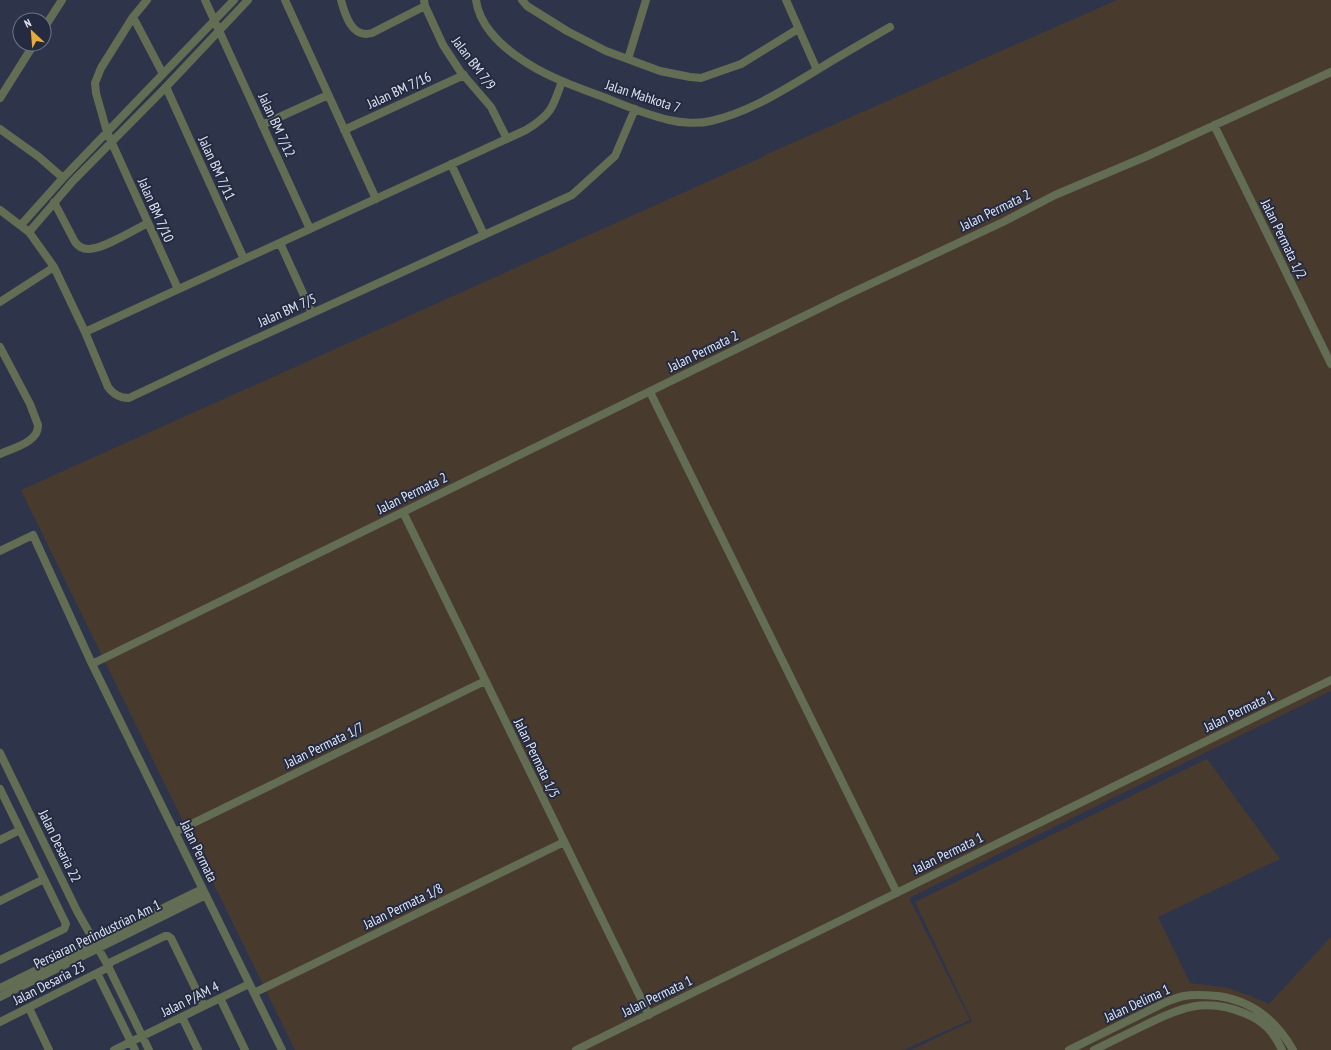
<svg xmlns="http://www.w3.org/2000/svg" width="1331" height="1050" font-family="'PT Sans Narrow',sans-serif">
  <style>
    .industrial { fill: #493a2e }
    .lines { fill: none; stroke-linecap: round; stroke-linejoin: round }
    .minor { stroke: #636d54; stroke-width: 8 }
    .labels { text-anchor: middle; stroke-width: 4; stroke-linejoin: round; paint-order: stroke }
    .street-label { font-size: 14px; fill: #dfe4f3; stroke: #242b40 }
  </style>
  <rect width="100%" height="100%" fill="#2e354b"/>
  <path class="industrial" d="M1117 0H1331V691L909 898 970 1020 903 1050H295L21 490 765 156V155Z
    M1207 759 1280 859 1158 917 1190 983 1224 987 1248 995 1269 1004 1331 937V1050H911L972 1021 915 902Z"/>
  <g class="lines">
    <path class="minor" d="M147 0 133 17 101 68 95 83 96 93 107 132 178 289
      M205 0 310 229
      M285 0 376 199
      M341 0C345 15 352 39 372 33L425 6
      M424 0 425 6 443 45 460 71 491 107 507 139
      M476 0C479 24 499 44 518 57 544 76 576 87 606 98 626 106 647 115 669 120 681 123 699 124 711 121 750 112 783 90 817 70 841 55 866 41 890 27
      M522 0 527 6 567 31 606 51 660 71 690 77 701 78 741 64 798 29
      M786 0 817 70
      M133 17 163 74
      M44 28 62 0
      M628 59 646 0
      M166 87 244 259
      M0 98 34 44
      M262 125 328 95
      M1214 125 1331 364
      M0 129 39 157 63 178
      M344 130 464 75
      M451 164 484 235
      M54 202 75 242C78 246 82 249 88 249 102 250 134 230 148 223
      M0 210 29 232 54 267 85 332 108 387C113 394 121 398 129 398L220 355 572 195 615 156 635 109
      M21 225 63 178 234 0
      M29 232 73 181 166 87 248 0
      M280 243 312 313
      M0 302 54 267
      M85 332 526 130C551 115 553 108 562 81
      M0 347 30 404 38 425C39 442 13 448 0 454
      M650 392 897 893
      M403 512 649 1015
      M0 551 33 535 92 664 282 1050
      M92 664 849 294 1003 222 1055 195 1145 157 1331 72
      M0 753 77 911 107 964 149 1050
      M0 789 66 924 64 929 0 960
      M175 832 485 681
      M0 840 20 830
      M0 901 44 879
      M107 964 165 936H168L171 938 204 1006
      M97 973 135 1050
      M0 988 202 889
      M254 993 564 842
      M0 997 206 895
      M220 998 245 1050
      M29 1008 49 1050
      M182 1017 198 1050
      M0 1022 109 967
      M114 1050 249 984
      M576 1050 1331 680
      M1069 1050 1166 1002C1172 1000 1178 997 1184 996 1195 994 1206 995 1218 996 1253 1001 1276 1020 1293 1050
      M1094 1050C1110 1042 1127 1034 1143 1026 1179 1008 1204 997 1244 1013 1264 1021 1273 1031 1282 1050"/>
  </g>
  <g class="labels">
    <g class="street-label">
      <text transform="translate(474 63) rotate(53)" y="5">Jalan BM 7/9</text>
      <text transform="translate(399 90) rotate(-25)" y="5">Jalan BM 7/16</text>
      <text transform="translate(643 96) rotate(18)" y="5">Jalan Mahkota 7</text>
      <text transform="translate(277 125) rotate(65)" y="5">Jalan BM 7/12</text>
      <text transform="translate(217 168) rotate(65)" y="5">Jalan BM 7/11</text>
      <text transform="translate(156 210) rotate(66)" y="5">Jalan BM 7/10</text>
      <text transform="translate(995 210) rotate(-26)" y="5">Jalan Permata 2</text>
      <text transform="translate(1284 239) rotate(64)" y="5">Jalan Permata 1/2</text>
      <text transform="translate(287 310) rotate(-24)" y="5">Jalan BM 7/5</text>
      <text transform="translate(703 351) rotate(-26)" y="5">Jalan Permata 2</text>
      <text transform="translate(412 493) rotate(-26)" y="5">Jalan Permata 2</text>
      <text transform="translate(1239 711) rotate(-26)" y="5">Jalan Permata 1</text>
      <text transform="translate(324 745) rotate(-26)" y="5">Jalan Permata 1/7</text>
      <text transform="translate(537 758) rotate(64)" y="5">Jalan Permata 1/5</text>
      <text transform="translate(60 846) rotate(64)" y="5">Jalan Desaria 22</text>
      <text transform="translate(199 851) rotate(64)" y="5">Jalan Permata</text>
      <text transform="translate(948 853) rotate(-26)" y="5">Jalan Permata 1</text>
      <text transform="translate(403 906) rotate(-26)" y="5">Jalan Permata 1/8</text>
      <text transform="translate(97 934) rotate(-26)" y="5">Persiaran Perindustrian Am 1</text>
      <text transform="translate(49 983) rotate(-27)" y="5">Jalan Desaria 23</text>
      <text transform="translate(657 996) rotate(-26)" y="5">Jalan Permata 1</text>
      <text transform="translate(190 999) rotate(-26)" y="5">Jalan P/AM 4</text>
      <text transform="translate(1137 1003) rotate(-25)" y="5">Jalan Delima 1</text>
    </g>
  </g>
  <g transform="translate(32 32) rotate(334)"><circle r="19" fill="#242b40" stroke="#6f7588"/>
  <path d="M0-3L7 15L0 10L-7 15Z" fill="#e9ab38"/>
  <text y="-6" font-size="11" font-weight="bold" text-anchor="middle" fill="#dfe4f3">N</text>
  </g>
</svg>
